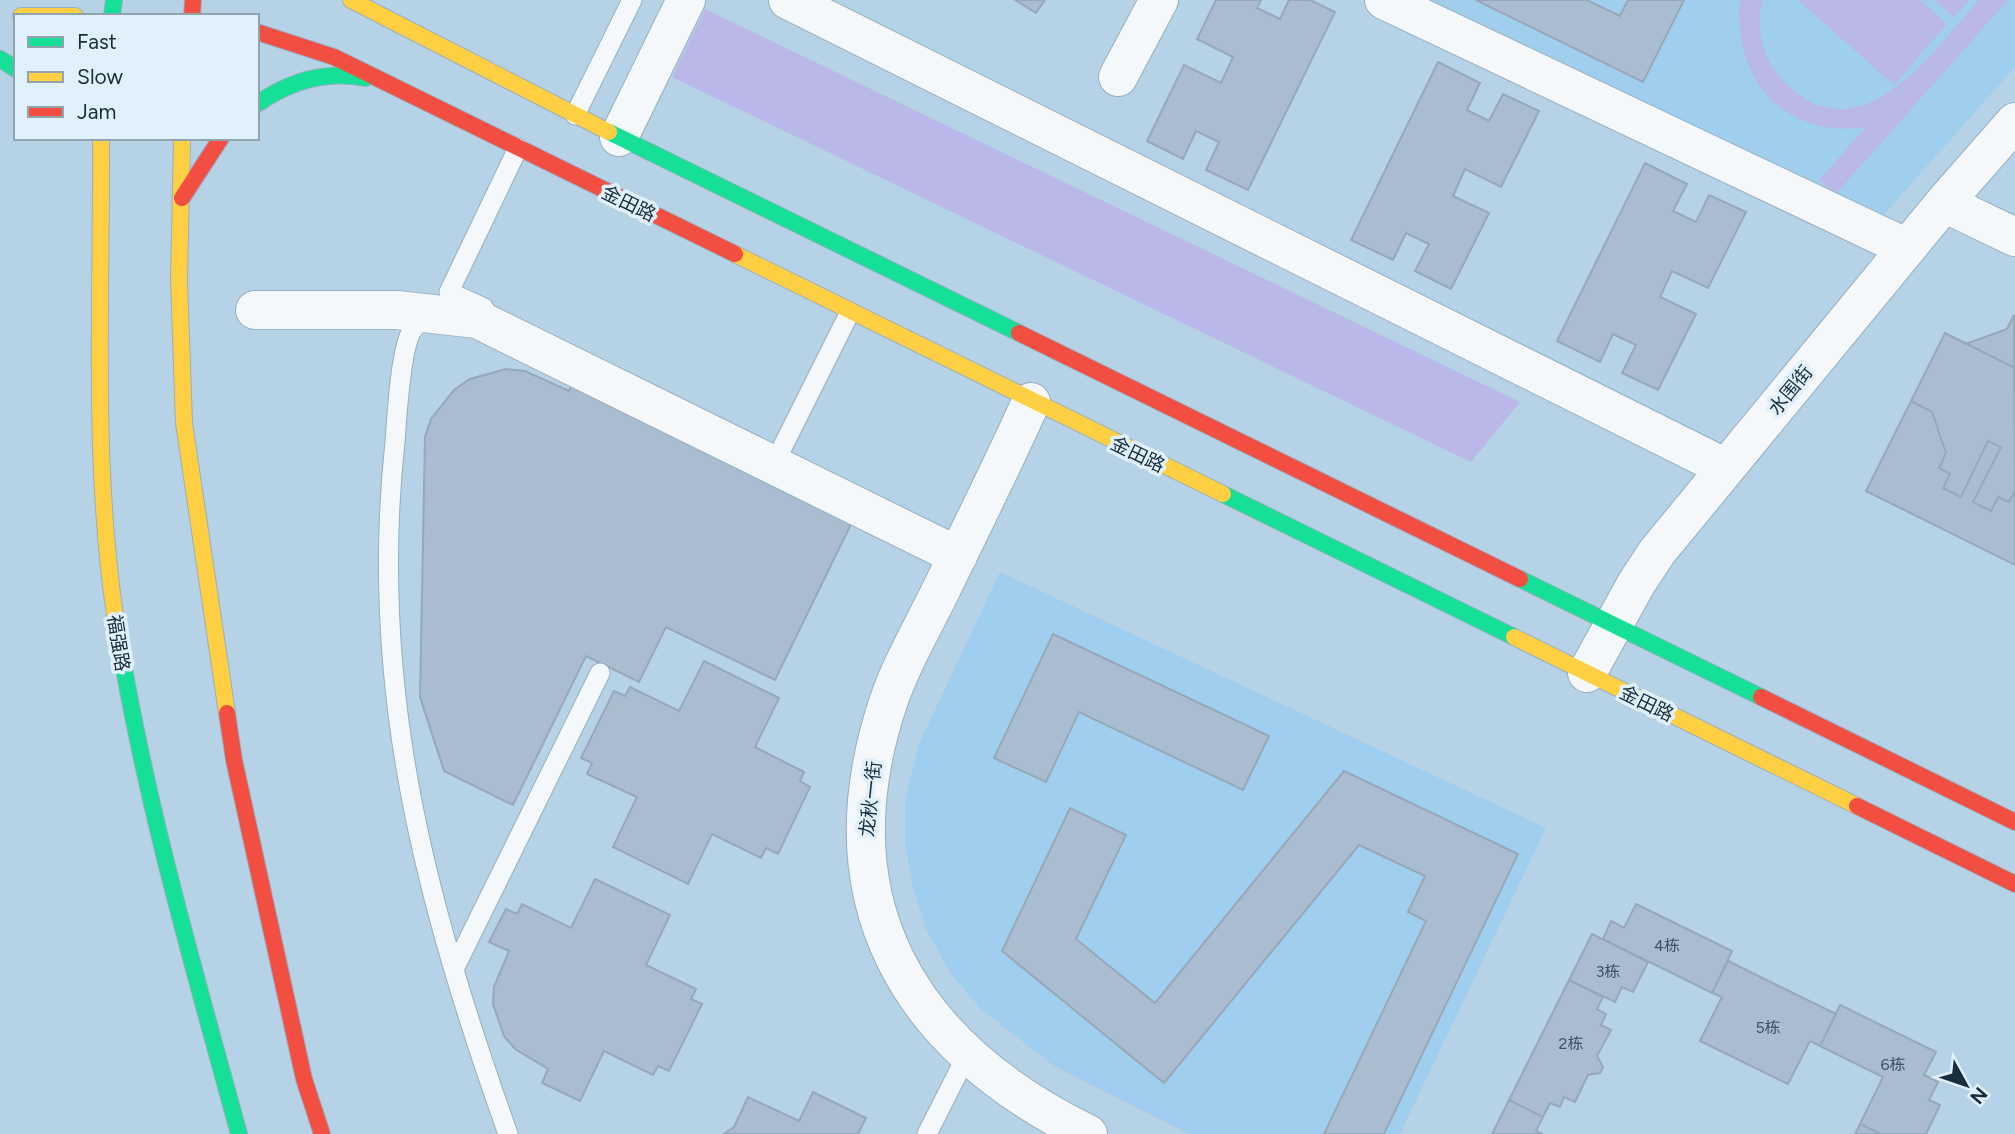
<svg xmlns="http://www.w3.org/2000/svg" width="2015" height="1134" font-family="Figtree,'Noto Sans SC',sans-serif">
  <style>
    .built { fill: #a0ceef }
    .green { fill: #b9b8e8 }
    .building { fill: #aabccf; stroke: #96a8ba; stroke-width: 2 }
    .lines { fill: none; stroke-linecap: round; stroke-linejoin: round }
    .lane-casing { stroke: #98afbf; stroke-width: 21 }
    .street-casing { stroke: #98afbf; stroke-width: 40 }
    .fast-casing { stroke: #98afbf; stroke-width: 18 }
    .slow-casing { stroke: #98afbf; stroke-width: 18 }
    .jam-casing { stroke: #98afbf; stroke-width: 18 }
    .lane { stroke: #f4f8fb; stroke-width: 19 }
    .street { stroke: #f4f8fb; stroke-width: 38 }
    .fast { stroke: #16e098; stroke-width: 16 }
    .slow { stroke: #ffcf43; stroke-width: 16 }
    .jam { stroke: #f24e42; stroke-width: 16 }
    .labels { text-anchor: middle; stroke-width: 7; stroke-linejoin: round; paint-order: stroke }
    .number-label { font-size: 16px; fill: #3e5262 }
    .street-label { font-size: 19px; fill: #192e3c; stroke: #e1f1fc }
  </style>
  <rect width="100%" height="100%" fill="#b5d2e7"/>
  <path class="built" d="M1411 0H2015V67L1878 221Z
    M1000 572 1546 828 1400 1134H1189L1054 1066 981 1009 952 975 927 932 913 888 905 843V801L918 746Z"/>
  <path class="green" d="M1740 0H1763C1755 25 1762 56 1779 76 1856 164 1930 55 1979 0H2008L1835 195 1819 180 1866 127C1783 140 1733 77 1740 0Z
    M1798 0H1920L1947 24 1894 85Z
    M1934 0H1969L1954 17Z
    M705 9 1520 402 1471 462 672 77Z"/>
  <path class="building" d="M1015 0H1045L1036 13Z
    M1216 0H1261L1257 8 1280 19 1289 0H1310L1335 12 1248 190 1206 170 1219 142 1196 131 1183 159 1147 141 1184 65 1221 83 1233 57 1197 39Z
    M1476 0H1587L1620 16 1628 0H1684L1643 82Z
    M1438 62 1480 83 1467 110 1489 121 1503 94 1539 111 1501 187 1465 169 1453 196 1489 213 1451 289 1415 271 1429 244 1406 233 1393 260 1351 240Z
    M1645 163 1687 184 1673 211 1696 222 1709 195 1746 212 1708 288 1672 271 1660 297 1696 314 1658 390 1622 373 1636 345 1613 334 1600 362 1557 341Z
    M2014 315 2015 491 2009 502 1998 497 1991 511 1973 502 2001 447 1988 441 1961 497 1943 488 1950 474 1939 468 1946 453 1932 412 1911 401 1945 333 1966 344 2007 329Z
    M1945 333 2015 368V565L1866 491Z
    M506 369 525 371 569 391 574 380 855 516 775 680 666 627 639 682 586 656 513 805 444 771 420 697 425 437 431 419 454 390 470 379Z
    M1053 634 1269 736 1243 790 1079 712 1046 782 994 758Z
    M704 661 779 698 755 747 804 772 800 781 810 787 778 854 766 848 761 858 712 834 688 884 613 847 637 797 587 774 592 763 581 758 614 691 625 696 630 687 679 711Z
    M1344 771 1518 854 1384 1134H1324L1426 921 1408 912 1425 876 1359 845 1164 1083 1002 951 1070 808 1126 835 1076 939 1155 1003Z
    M595 879 670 915 646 965 696 989 691 999 702 1004 669 1071 658 1066 653 1075 604 1051 580 1101 542 1083 548 1069 515 1049 504 1036 493 1004 494 987 509 951 489 942 506 909 517 914 522 904 571 928Z
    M1636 904 1732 951 1712 993 1603 939 1611 921 1624 928Z
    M1592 934 1648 962 1633 992 1622 987 1615 1002 1569 980Z
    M1728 961 1836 1014 1820 1046 1810 1041 1788 1084 1700 1041 1722 997 1712 993Z
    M1569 980 1603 997 1597 1009 1606 1014 1601 1025 1611 1030 1597 1056 1603 1067 1600 1073 1588 1075 1575 1102 1564 1097 1560 1107 1550 1103 1543 1117 1509 1100Z
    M1840 1005 1936 1052 1924 1075 1938 1082 1929 1100 1940 1105 1926 1134H1881L1860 1124 1883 1077 1820 1046Z
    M813 1092 866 1118 858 1134H724L734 1127 748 1097 799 1121Z
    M1509 1100 1543 1117 1536 1131 1543 1134H1492Z
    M1860 1124 1881 1134H1855Z"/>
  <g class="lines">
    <g class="lane-casing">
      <path id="lane" d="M575 115 632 0
        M484 308 449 292 518 148
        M428 311C422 318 416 325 411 332 400 354 397 416 395 442 368 689 426 903 508 1134
        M782 448 850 312
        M454 969 600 673
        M927 1134 967 1055"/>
    </g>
    <g class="street-casing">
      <path id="street" d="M788 0 1726 468
        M1384 0 1907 248
        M1118 77 1159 0
        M619 137 686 0
        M1944 203 2015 237
        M255 310H397L477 319 958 556
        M1031 402C1001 468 969 533 937 598 920 632 900 667 888 703 822 902 908 1046 1088 1134
        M1587 673 1636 584 1657 552 1944 203 2015 122"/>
    </g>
    <g class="fast-casing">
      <path id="fast" d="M112 16 114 0
        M0 59 16 69
        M257 104C290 81 325 70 365 78
        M609 132 1019 333
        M1223 494 1514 637
        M1520 579 1761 697
        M115 615C142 791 192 962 239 1134"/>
    </g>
    <g class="slow-casing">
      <path id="slow" d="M351 0 609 132
        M21 16H75
        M101 138C102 295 92 460 115 615
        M182 138 179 280 184 423 227 713
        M735 254 1223 494
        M1514 637 1857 806"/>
    </g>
    <g class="jam-casing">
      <path id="jam" d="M192 16 193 0
        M257 32 334 57 735 254
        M182 198 221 138
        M1019 333 1520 579
        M1761 697 2015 822
        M227 713 234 760 304 1079 322 1134
        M1857 806 2015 884"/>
    </g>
    <use href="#lane" class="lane"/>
    <use href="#street" class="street"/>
    <use href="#fast" class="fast"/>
    <use href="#slow" class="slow"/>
    <use href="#jam" class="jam"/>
  </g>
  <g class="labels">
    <g class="number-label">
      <text x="1667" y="951">4栋</text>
      <text x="1608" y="977">3栋</text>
      <text x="1768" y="1033">5栋</text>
      <text x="1571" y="1049">2栋</text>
      <text x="1893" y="1070">6栋</text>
    </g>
    <g class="street-label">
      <text transform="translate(629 203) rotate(26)" y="7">金田路</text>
      <text transform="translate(1790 390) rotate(-51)" y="7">水围街</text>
      <text transform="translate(1138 454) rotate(26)" y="7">金田路</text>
      <text transform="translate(119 643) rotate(81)" y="7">福强路</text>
      <text transform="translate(1647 703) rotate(26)" y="7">金田路</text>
      <text transform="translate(870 799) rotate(-84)" y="7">龙秋一街</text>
    </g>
  </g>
  <rect x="14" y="14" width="245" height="126" fill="#e1f1fc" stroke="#91a3af" stroke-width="2"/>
  <rect x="28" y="37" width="35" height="10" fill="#16e098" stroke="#91a3af" stroke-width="2"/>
  <text x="77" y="49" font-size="21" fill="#192e3c">Fast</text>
  <rect x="28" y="72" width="35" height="10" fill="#ffcf43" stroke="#91a3af" stroke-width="2"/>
  <text x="77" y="84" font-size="21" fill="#192e3c">Slow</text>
  <rect x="28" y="107" width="35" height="10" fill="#f24e42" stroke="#91a3af" stroke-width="2"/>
  <text x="77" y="119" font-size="21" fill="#192e3c">Jam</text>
  <g transform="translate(1966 1085) rotate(130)" stroke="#e1f1fc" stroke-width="5" paint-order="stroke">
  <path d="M0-5L12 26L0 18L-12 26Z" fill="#192e3c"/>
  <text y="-10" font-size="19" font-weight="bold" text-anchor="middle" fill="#192e3c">N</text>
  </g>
</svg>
